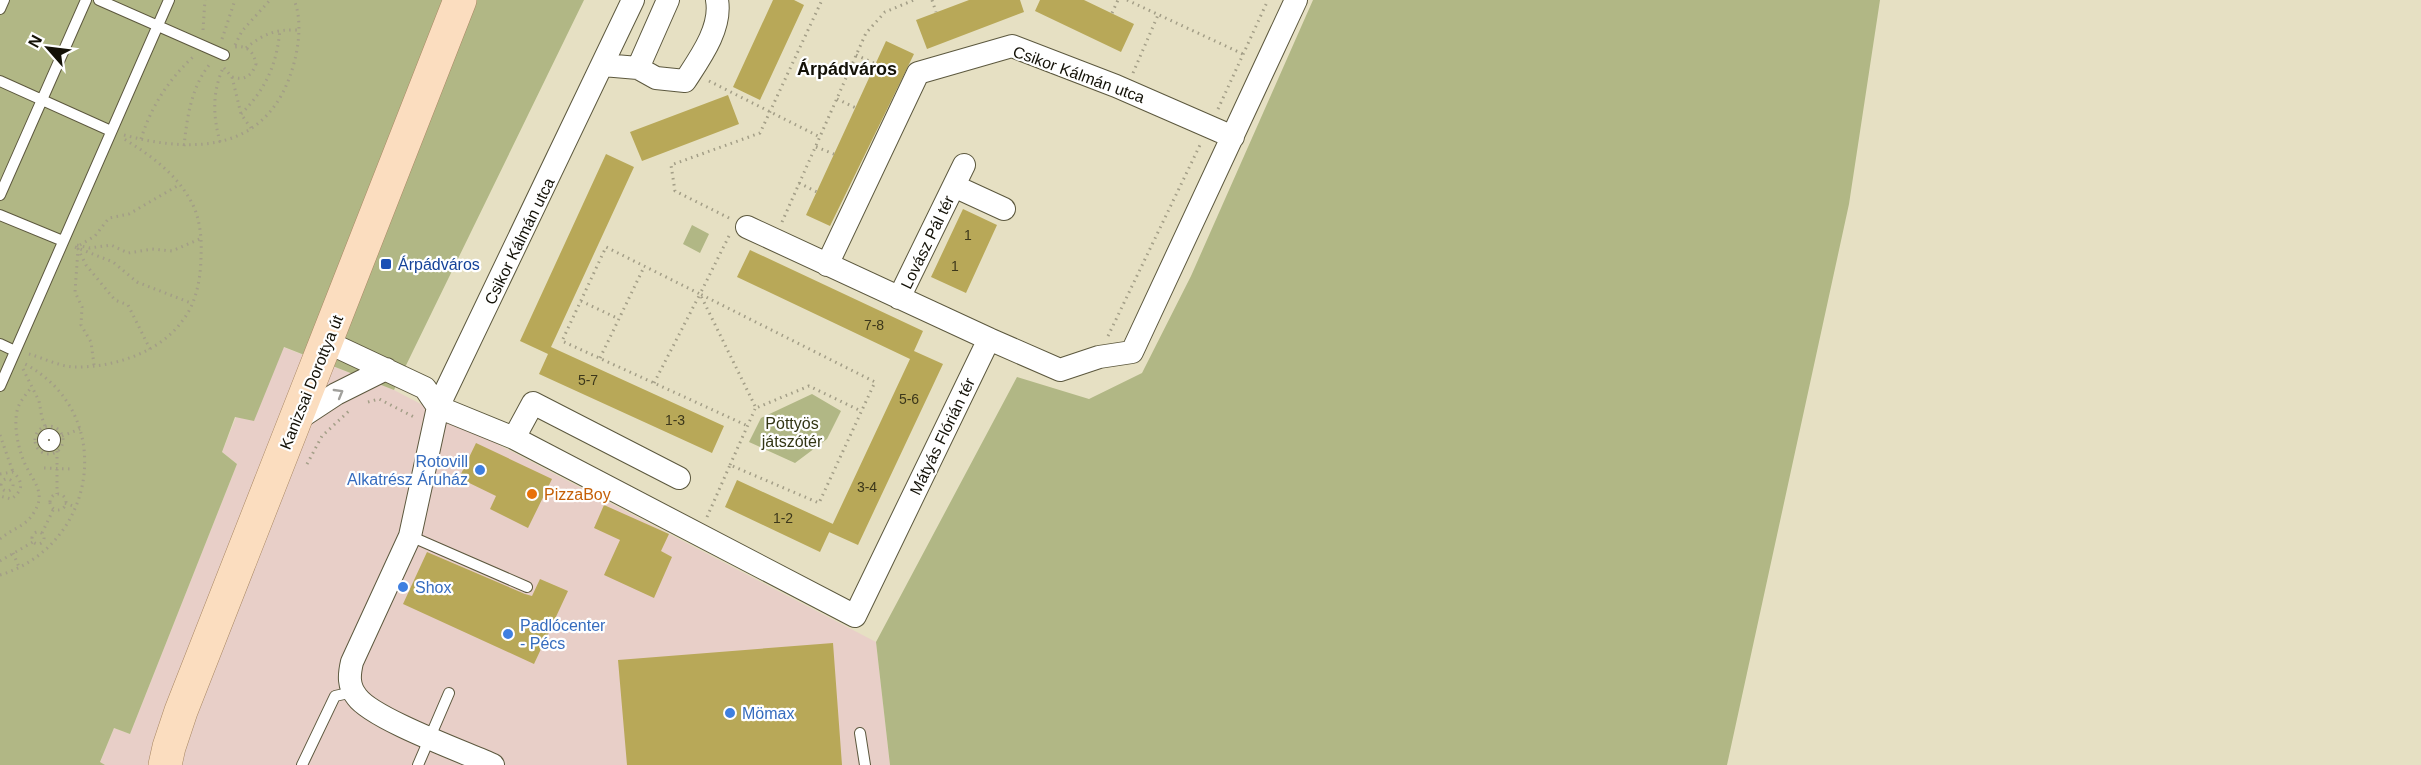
<svg xmlns="http://www.w3.org/2000/svg" width="2421" height="765" font-family="Arial,sans-serif">
  <style>
    .commercial { fill: #e8cfc8 }
    .green { fill: #b1b785 }
    .building { fill: #b8a858 }
    .lines { fill: none; stroke-linecap: round; stroke-linejoin: round }
    .lane-casing { stroke: #5c583e; stroke-width: 12 }
    .street-casing { stroke: #5c583e; stroke-width: 24 }
    .primary-casing { stroke: #a88763; stroke-width: 34 }
    .path { stroke: #a39e87; stroke-width: 3; stroke-dasharray: 1.5 4.5; stroke-linecap: butt }
    .lane { stroke: #fff; stroke-width: 10 }
    .street { stroke: #fff; stroke-width: 22 }
    .primary { stroke: #fbddbf; stroke-width: 33 }
    .oneway { stroke: #a1a09c }
    .transit-dot { fill: #1a4fb4; stroke: #fff; stroke-width: 2 }
    .shop-dot { fill: #3f7fe0; stroke: #fff; stroke-width: 2 }
    .food-dot { fill: #e8710a; stroke: #fff; stroke-width: 2 }
    .labels { text-anchor: middle; stroke-width: 4.5; stroke-linejoin: round; paint-order: stroke }
    .number-label { font-size: 14px; fill: #3c371b }
    .street-label { font-size: 16px; fill: #131107; stroke: #fff }
    .transit-label { font-size: 16px; fill: #164399; stroke: #fff; text-anchor: start }
    .park-label { font-size: 16px; fill: #333614; stroke: #fff }
    .shop-label { font-size: 16px; fill: #366cbe; stroke: #fff; text-anchor: start }
    .food-label { font-size: 16px; fill: #c56008; stroke: #fff; text-anchor: start }
    .neighbourhood-label { font-size: 18px; font-weight: bold; fill: #131107; stroke: #fff }
  </style>
  <rect width="100%" height="100%" fill="#e6e0c3"/>
  <path class="commercial" d="M283 347 394 390 876 642 890 765H105L100 763 114 728 130 734 237 464 222 452 236 417 254 420Z"/>
  <path class="green" d="M0 0H584L394 390 284 347 254 421 235 417 222 452 237 464 130 734 114 728 100 762 105 765H0Z
    M1313 0H1880L1849 204 1727 765H890L876 642 1017 377 1089 399 1142 373 1191 276Z
    M692 225 709 234 700 253 683 244Z
    M812 394 841 411 827 439 795 463 749 442 761 418Z"/>
  <path class="building" d="M773 0H794L804 5 760 100 733 87Z
    M969 0H1020L1024 12 927 49 916 20Z
    M1040 0H1084L1134 24 1121 52 1035 11Z
    M886 41 914 54 830 226 806 215Z
    M728 95 739 124 642 161 630 132Z
    M606 154 634 167 551 347 724 426 712 453 539 374 548 354 520 341Z
    M963 209 997 225 966 293 931 277Z
    M750 250 923 331 914 351 943 364 858 545 829 532 910 359 737 277Z
    M476 443 552 479 528 528 490 509 496 496 459 478Z
    M737 480 833 524 820 552 725 507Z
    M604 505 669 534 661 551 672 557 654 598 604 575 620 540 594 528Z
    M427 552 525 594 532 596 540 579 568 591 534 664 403 604Z
    M833 643 842 765H627L618 660Z"/>
  <g class="lines">
    <g class="lane-casing">
      <path id="lane" d="M99 0 224 55
        M0 9 4 0
        M0 81 111 131
        M0 195 86 0
        M0 215 63 241
        M0 344 15 351
        M0 386 169 0
        M43 440a6 6 0 1 1 12 0a6 6 0 1 1-12 0Z
        M410 536 527 587
        M860 733 865 765
        M302 765 335 696 353 692
        M418 765 449 693"/>
    </g>
    <g class="street-casing">
      <path id="street" d="M603 65 638 68 656 78 685 81C700 58 722 28 717 0
        M638 68 668 0
        M954 186 1004 209
        M827 265 918 73 1012 46 1116 86 1233 137
        M899 298 964 165
        M989 339 1060 370 1099 357 1132 352 1296 0
        M327 342 425 388 438 407
        M438 407 514 438 855 616 989 339 747 227
        M295 421 336 394 386 369
        M514 438 533 403 679 478
        M493 765C464 752 373 719 357 697 348 686 349 675 352 662L410 536 438 407 633 0"/>
    </g>
    <g class="primary-casing">
      <path id="primary" d="M165 765 169 747 181 711 460 0"/>
    </g>
    <path class="path" d="M932 0 936 12
      M1127 0 1245 55
      M1112 13 1118 0
      M203 30 205 0
      M222 39 235 0
      M235 45 242 31 270 0
      M246 48C263 34 276 29 298 30
      M856 55 876 64
      M224 68 232 77 241 114 251 128
      M1133 73 1158 15
      M232 77C244 81 252 76 256 64 254 52 247 45 235 47
      M709 81 820 137
      M837 99 856 108
      M1218 109 1268 0
      M241 114C266 89 277 64 280 29
      M124 135C199 155 271 150 294 63 299 45 302 18 294 0
      M141 139C151 107 168 80 194 56
      M220 142C213 116 212 93 223 68
      M184 146C187 118 191 87 210 64
      M816 147 834 154
      M799 183 817 192
      M729 218 675 191 671 165 760 133 822 0
      M782 222 866 33 885 12 914 0
      M729 236 700 294 606 247 562 341 748 426
      M77 245 90 248 111 245 128 253 152 249 172 251 202 238
      M80 245 95 236 109 218 129 214 179 185
      M75 247 113 262 137 282 191 303
      M581 301 619 319
      M1108 336 1200 145
      M29 354C43 358 59 366 73 367 112 368 160 353 183 320 197 302 201 276 201 255 202 239 200 220 193 205 178 175 152 156 124 139
      M600 358 644 267
      M94 365 91 342 81 325 82 307 75 292 78 249 86 265 115 300 128 305 150 349
      M23 369 39 401 42 418 48 434
      M654 383 700 294
      M368 402 379 399 416 418
      M35 440a14 14 0 1 1 28 0a14 14 0 1 1-28 0Z
      M0 435 13 472
      M62 436 80 429
      M57 451V494
      M307 464 322 436 349 411
      M730 465 755 409
      M44 468 72 469
      M0 474 13 472C24 482 23 491 11 499L0 496
      M1 485a6 6 0 1 1 12 0a6 6 0 1 1-12 0Z
      M50 502a8 8 0 1 1 16 0a8 8 0 1 1-16 0Z
      M65 503 76 507
      M707 517 730 465 819 503 875 382 700 294 756 408 809 386 861 411
      M32 538a6 6 0 1 1 12 0a6 6 0 1 1-12 0Z
      M42 533 54 508
      M0 539C11 529 25 527 33 514 47 493 34 483 25 464 18 449 12 421 19 405 22 399 28 392 32 386
      M13 553 19 567
      M0 561 33 542
      M0 575C98 545 117 413 25 364"/>
    <use href="#lane" class="lane"/>
    <use href="#street" class="street"/>
    <use href="#primary" class="primary"/>
  </g>
  <defs><path id="oneway-chevron" d="M-2-3.5L2.5 0L-2 3.5" fill="none" stroke-width="1.6" stroke-linecap="round" stroke-linejoin="round" transform="scale(1.5)"/></defs>
  <use class="oneway" href="#oneway-chevron" transform="translate(339 393) rotate(-30)"/>
  <rect class="transit-dot" x="380" y="258" width="12" height="12" rx="3"/>
  <g class="shop-dot">
    <circle cx="480" cy="470" r="6"/>
    <circle cx="403" cy="587" r="6"/>
    <circle cx="508" cy="634" r="6"/>
    <circle cx="730" cy="713" r="6"/>
  </g>
  <circle class="food-dot" cx="532" cy="494" r="6"/>
  <g class="labels">
    <g class="number-label">
      <text x="968" y="240">1</text>
      <text x="955" y="271">1</text>
      <text x="874" y="330">7-8</text>
      <text x="588" y="385">5-7</text>
      <text x="909" y="404">5-6</text>
      <text x="675" y="425">1-3</text>
      <text x="867" y="492">3-4</text>
      <text x="783" y="523">1-2</text>
    </g>
    <g class="street-label">
      <text transform="translate(1079 74) rotate(20)" y="6">Csikor Kálmán utca</text>
      <text transform="translate(519 241) rotate(-64)" y="6">Csikor Kálmán utca</text>
      <text transform="translate(927 242) rotate(-64)" y="6">Lovász Pál tér</text>
      <text transform="translate(311 382) rotate(-68)" y="6">Kanizsai Dorottya út</text>
      <text transform="translate(942 436) rotate(-64)" y="6">Mátyás Flórián tér</text>
    </g>
    <g class="transit-label">
      <text x="398" y="270">Árpádváros</text>
    </g>
    <g class="park-label">
      <text x="792" y="429">Pöttyös<tspan x="792" dy="18">játszótér</tspan></text>
    </g>
    <g class="shop-label">
      <text x="468" y="467" text-anchor="end">Rotovill<tspan x="468" dy="18">Alkatrész Áruház</tspan></text>
      <text x="415" y="593">Shox</text>
      <text x="520" y="631">Padlócenter<tspan x="520" dy="18">- Pécs</tspan></text>
      <text x="742" y="719">Mömax</text>
    </g>
    <g class="food-label">
      <text x="544" y="500">PizzaBoy</text>
    </g>
    <g class="neighbourhood-label">
      <text x="847" y="75">Árpádváros</text>
    </g>
  </g>
  <g transform="translate(48 48) rotate(298)" stroke="#ffffff" stroke-width="4.5" paint-order="stroke">
  <path d="M0-4.5L10 22L0 15L-10 22Z" fill="#131107"/>
  <text y="-9" font-size="16" font-weight="bold" text-anchor="middle" fill="#131107">N</text>
  </g>
</svg>
